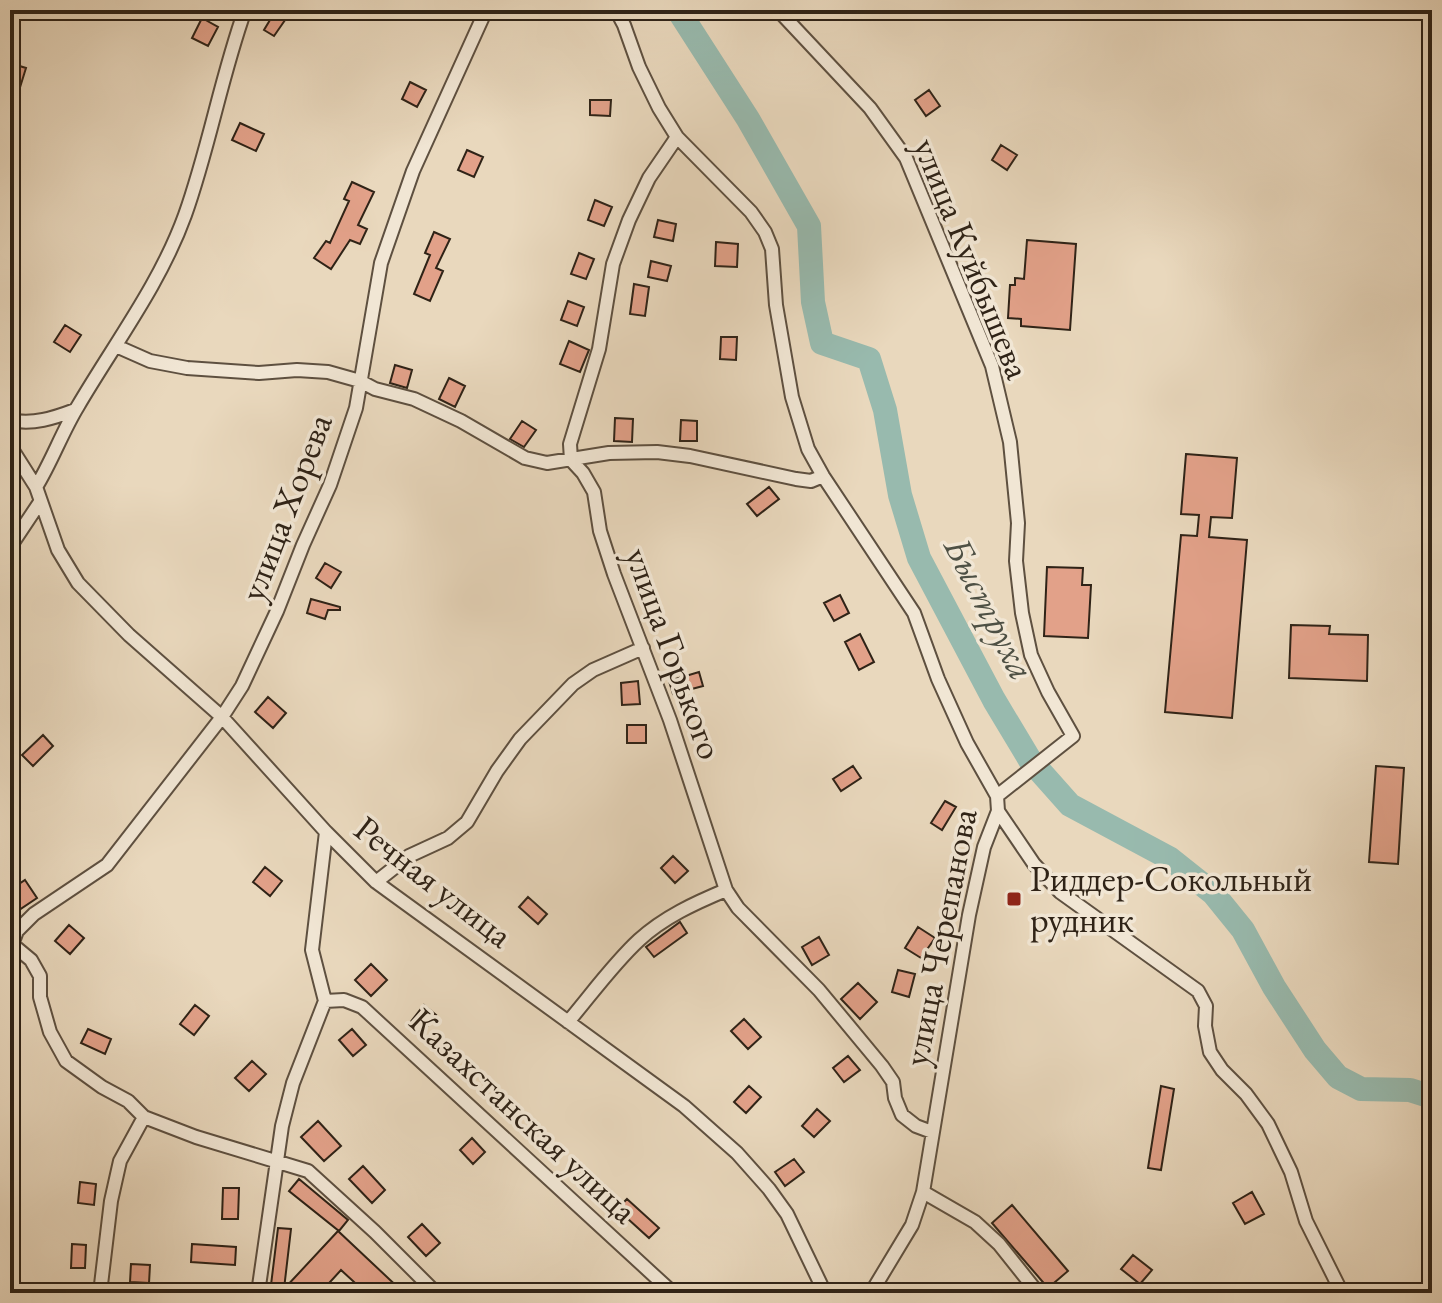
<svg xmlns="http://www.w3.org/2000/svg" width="1442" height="1303" font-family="'EB Garamond',serif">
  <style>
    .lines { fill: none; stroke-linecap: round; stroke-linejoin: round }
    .river { stroke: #98baae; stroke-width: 24 }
    .building { fill: #e2a189; stroke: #2f2317; stroke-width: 2 }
    .street-casing { stroke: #5e5040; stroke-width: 16 }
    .street { stroke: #f1e6d4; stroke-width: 12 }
    .poi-dot { fill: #8f2418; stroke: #f1e6d4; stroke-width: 3 }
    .labels { text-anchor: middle; stroke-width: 7; stroke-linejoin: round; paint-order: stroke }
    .street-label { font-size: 36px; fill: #2f2317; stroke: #f1e6d4 }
    .poi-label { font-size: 36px; fill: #2f2317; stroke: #f1e6d4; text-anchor: start }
    .water-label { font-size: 38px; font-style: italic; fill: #4e5044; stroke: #f1e6d4 }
  </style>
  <rect width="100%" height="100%" fill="#e9d8bd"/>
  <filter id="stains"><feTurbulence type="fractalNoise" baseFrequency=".0025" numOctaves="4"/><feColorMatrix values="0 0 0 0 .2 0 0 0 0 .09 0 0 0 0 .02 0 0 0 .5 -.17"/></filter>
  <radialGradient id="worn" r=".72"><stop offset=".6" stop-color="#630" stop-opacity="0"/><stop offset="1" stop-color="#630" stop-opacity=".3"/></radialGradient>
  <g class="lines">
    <path class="river" d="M678 10 748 119 809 226 813 302 822 343 869 359 885 410 900 495 919 558 994 700 1030 760 1070 805 1169 858 1213 893 1243 930 1274 987 1315 1050 1338 1077 1361 1089 1410 1090 1432 1097"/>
  </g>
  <path class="building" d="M276 10H292L274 36 264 30Z
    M202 18 218 27 208 46 192 38Z
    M13 64 26 68 13 110H10V74Z
    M410 82 426 90 417 107 402 99Z
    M929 90 940 106 926 116 915 100Z
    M590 100H611L610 116 590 115Z
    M240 123 264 134 256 151 232 140Z
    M1001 145 1017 155 1007 170 992 160Z
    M467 150 483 157 474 177 458 170Z
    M352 182 374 192 358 225 367 229 360 244 350 240 331 269 314 258 326 241 330 243 349 201 344 199Z
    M595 200 612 207 604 226 588 220Z
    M658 220 676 224 673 241 654 237Z
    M434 232 450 239 436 268 443 271 430 301 414 294 430 255 425 253Z
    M1027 240 1076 244 1070 330 1021 326V319L1008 318 1010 285H1015V278L1024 279Z
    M716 242 738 244 737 267 715 266Z
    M579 253 594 259 586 279 571 274Z
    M651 261 671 266 667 281 648 277Z
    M634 284 649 287 645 316 630 314Z
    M568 301 584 307 577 326 561 320Z
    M65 325 81 335 70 352 54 342Z
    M721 337H737L736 360 720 359Z
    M569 341 589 350 580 372 560 364Z
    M395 365 412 370 407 388 390 383Z
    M449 378 465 386 455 407 439 399Z
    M615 418 633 419 632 442 614 441Z
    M681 420 697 421V441H680Z
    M522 421 536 430 524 447 510 439Z
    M1186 454 1237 458 1232 518 1211 517 1209 537 1247 540 1232 718 1165 712 1181 535 1197 536 1199 515 1181 514Z
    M769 487 779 499 757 516 747 504Z
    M325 563 341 572 331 588 316 578Z
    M1047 567 1083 568 1082 585H1091L1088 638 1044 636Z
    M840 595 849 613 834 621 824 603Z
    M311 599 340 607V610H328L325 619 307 613Z
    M1291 625 1330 626 1329 634 1368 635 1367 681 1289 678Z
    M860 634 874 662 859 670 845 642Z
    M699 672 703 686 673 694 669 681Z
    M638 681 640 704 622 705 621 683Z
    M268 697 286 713 273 728 255 712Z
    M627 725H646V743H627Z
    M43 735 53 746 33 766 22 755Z
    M853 766 861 778 841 791 833 779Z
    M1376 766 1404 768 1398 864 1369 862Z
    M945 801 956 807 942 830 931 823Z
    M673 856 688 871 675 883 661 868Z
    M265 867 282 881 270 896 253 882Z
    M25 880 37 898 19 910 10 896V890Z
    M528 897 547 914 538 924 519 907Z
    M680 922 687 933 654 957 646 947Z
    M69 925 84 938 70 954 55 941Z
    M918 927 935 938 921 958 905 948Z
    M819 937 829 955 812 965 802 947Z
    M371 964 387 980 371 996 355 980Z
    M898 970 915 974 909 997 892 992Z
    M858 983 877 1002 860 1019 841 999Z
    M195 1005 209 1016 194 1035 180 1024Z
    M424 1005 436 1015 422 1033 409 1024Z
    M744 1019 761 1037 748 1049 731 1031Z
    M88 1029 111 1039 105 1054 81 1043Z
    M352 1029 366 1045 353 1056 339 1040Z
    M848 1056 860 1070 844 1082 833 1068Z
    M252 1061 266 1074 249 1091 235 1078Z
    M749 1086 761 1097 746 1113 734 1102Z
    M1161 1086 1174 1089 1161 1170 1148 1168Z
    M817 1109 830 1121 814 1137 802 1126Z
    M318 1121 341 1146 324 1161 301 1137Z
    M472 1138 485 1152 473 1164 460 1150Z
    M794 1159 804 1172 785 1186 775 1172Z
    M363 1166 385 1190 372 1203 349 1179Z
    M299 1179 348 1220 339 1231 289 1191Z
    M80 1182 96 1184 94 1205 78 1203Z
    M223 1188H239L238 1219H222Z
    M1252 1192 1264 1214 1245 1224 1233 1203Z
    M627 1199 659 1228 649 1238 617 1209Z
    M1012 1205 1068 1271 1048 1288 992 1223Z
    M422 1224 440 1243 426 1256 408 1237Z
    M278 1228 291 1229 284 1289 338 1231 404 1293H366L341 1270 320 1293H270Z
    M72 1244 86 1245 85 1268H71Z
    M192 1244 236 1247 235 1265 191 1262Z
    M1133 1255 1152 1270 1140 1284 1121 1269Z
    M131 1264 150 1265 149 1283 130 1282Z"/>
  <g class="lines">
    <g class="street-casing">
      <path id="street" d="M616 10 624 25 639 67 659 108 677 137 751 212 765 232 772 249 776 305 792 397 808 449 823 476 914 613 938 679 967 743 997 796 998 811 984 847 969 915 923 1192 912 1225 871 1293
        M778 10 870 108 906 158 992 366 1010 442 1018 523 1016 561 1022 613 1031 655 1048 692 1073 736 997 796
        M677 137 649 178 629 220 613 264 599 349 570 444 571 460 583 473 594 492 600 531 614 574 670 720 726 890 738 908 819 990 882 1066 893 1082 895 1098 902 1115 916 1126 932 1132
        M116 346 150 361 187 368 259 373 297 370 328 372 360 381 375 389 414 399 461 421 525 458 547 463 609 453 657 452 690 456 796 479 811 481 823 476
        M10 420C33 425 54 418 75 410
        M10 446 36 487 58 550 78 583 129 635 222 717 326 832 376 882 684 1106 737 1153 769 1189 787 1214 825 1293
        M36 487C52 461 62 432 78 406 115 343 160 284 185 215 209 148 221 77 245 10
        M10 547 40 502
        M998 811 1034 864 1060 892 1198 991 1206 1006 1205 1026 1210 1052 1222 1070 1246 1094 1268 1124 1291 1172 1306 1221 1342 1293
        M376 882 409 856 448 838 467 822 497 771 520 739 573 684 593 670 643 648
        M13 945 31 960 40 976V997L50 1032 66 1061 102 1087 128 1101 144 1117 196 1137 308 1171 375 1232 436 1293
        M10 950 17 931 34 914 107 865 222 717 242 686 277 611 303 545 330 485 356 408 381 263 413 171 486 10
        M325 1001 344 1000 362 1007 673 1293
        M568 1022C591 995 613 964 639 940 664 917 695 903 726 890
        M923 1192 975 1222 999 1244 1038 1293
        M100 1293 111 1201 120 1161 144 1117
        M258 1293 282 1126 293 1083 325 1001 312 950 326 832"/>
    </g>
    <use href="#street" class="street"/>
  </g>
  <rect class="poi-dot" x="1006" y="891" width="16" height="16" rx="4"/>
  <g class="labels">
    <g class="street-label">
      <text transform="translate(973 258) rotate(68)" y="13">улица Куйбышева</text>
      <text transform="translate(285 507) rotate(-69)" y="13">улица Хорева</text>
      <text transform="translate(675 653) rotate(70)" y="13">улица Горького</text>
      <text transform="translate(434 881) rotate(38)" y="13">Речная улица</text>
      <text transform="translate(939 937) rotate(-79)" y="13">улица Черепанова</text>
      <text transform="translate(524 1115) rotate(43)" y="13">Казахстанская улица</text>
    </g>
    <g class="poi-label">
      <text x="1030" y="891">Риддер-Сокольный<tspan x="1030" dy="41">рудник</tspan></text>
    </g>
    <g class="water-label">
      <text transform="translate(990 608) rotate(63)" y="13">Быструха</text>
    </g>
  </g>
  <rect width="1442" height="1303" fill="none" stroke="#e9d8bd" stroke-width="40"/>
  <rect x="12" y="12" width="1418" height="1279" fill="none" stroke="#2f2317" stroke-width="4"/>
  <rect x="20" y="20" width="1402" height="1263" fill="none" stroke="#2f2317" stroke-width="2"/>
  <rect width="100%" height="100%" filter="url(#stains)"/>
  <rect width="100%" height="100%" fill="url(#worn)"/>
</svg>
